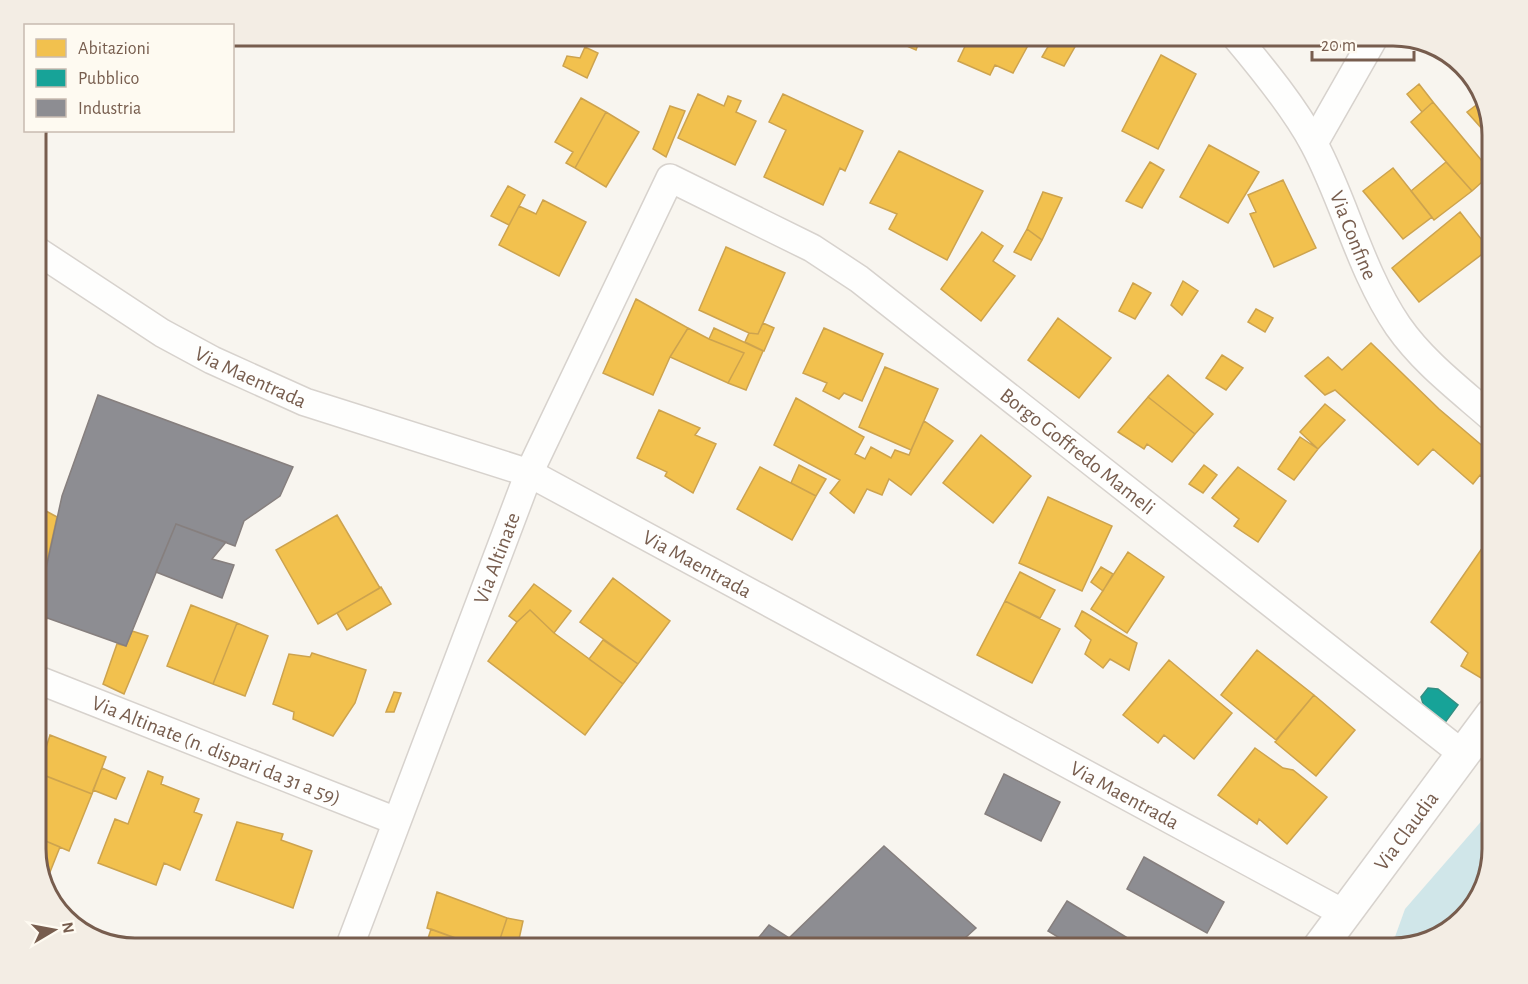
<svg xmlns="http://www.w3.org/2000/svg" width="1528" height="984" font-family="'Alegreya Sans',sans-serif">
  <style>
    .water { fill: #d0e6e9 }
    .homes { fill: #f2c14e; stroke: #cda34e; stroke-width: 1.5 }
    .public { fill: #17a398; stroke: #348e82; stroke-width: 1.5 }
    .industry { fill: #8d8d92; stroke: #867f7e; stroke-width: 1.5 }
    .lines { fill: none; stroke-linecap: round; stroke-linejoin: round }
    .minor-casing { stroke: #d7d2cd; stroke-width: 30 }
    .tertiary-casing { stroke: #d7d2cd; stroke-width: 36 }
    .minor { stroke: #fefefd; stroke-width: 27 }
    .tertiary { stroke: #fefefd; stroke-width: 33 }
    .labels { text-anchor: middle; stroke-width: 6; stroke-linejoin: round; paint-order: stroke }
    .street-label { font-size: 21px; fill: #775d4e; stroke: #fefaf1 }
    .rim { fill: none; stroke: #775d4e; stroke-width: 3 }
  </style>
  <rect width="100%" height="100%" fill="#f8f5ef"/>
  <path class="water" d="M1492 809V849L1475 903 1442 935 1391 948 1405 909Z"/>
  <path class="homes" d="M969 38H1032L1013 73 995 65 990 75 958 61Z
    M1053 38H1080L1064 66 1042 57Z
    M891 39H920L916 50Z
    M585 47 598 53 587 78 563 66 567 56 580 58Z
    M1161 55 1196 74 1158 149 1122 131Z
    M1419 84 1433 102 1422 112 1407 94Z
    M698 94 724 106 728 96 741 101 736 112 756 121 735 165 678 138Z
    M783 94 863 131 845 171 840 168 823 205 764 177 786 130 769 122Z
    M581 98 606 112 575 168 566 163 573 152 555 142Z
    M1483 100 1492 129V140L1467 112Z
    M1433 102 1492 173 1472 191 1411 122Z
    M670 106 685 111 666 157 653 149Z
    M606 112 639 132 606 187 575 168Z
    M1209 145 1259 172 1228 223 1180 197Z
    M899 151 983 191 947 260 889 229 897 214 870 203Z
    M1150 162 1164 170 1142 208 1126 201Z
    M1446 162 1472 191 1434 220 1411 191Z
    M1393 168 1432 217 1403 239 1363 191Z
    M1283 180 1316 248 1274 267 1250 214 1256 212 1248 195Z
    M508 186 525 195 509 225 491 216Z
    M1043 192 1062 198 1042 240 1027 229Z
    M543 200 586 222 559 276 499 245 519 206 536 214Z
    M1460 212 1489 249 1419 302 1392 268Z
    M1027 229 1042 240 1031 260 1014 252Z
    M982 232 1003 246 993 261 1015 276 981 321 941 289Z
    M726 247 785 273 758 334 749 333 699 310Z
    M1183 281 1198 291 1182 315 1171 305Z
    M1133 283 1151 293 1135 319 1119 311Z
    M636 299 688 328 670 357 653 395 603 373Z
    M1256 309 1273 318 1265 332 1248 322Z
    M1058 318 1111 358 1079 398 1028 360Z
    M763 323 774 328 764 351 745 342 749 333 758 334Z
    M688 328 709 339 744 353 728 383 670 357Z
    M714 328 763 351 746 390 728 383 744 353 709 339Z
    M824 328 883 354 862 401 844 393 839 399 823 391 827 383 803 373Z
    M1371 343 1439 409 1492 454V485L1480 475 1473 484 1433 449 1418 465 1335 390 1325 395 1305 376 1328 357 1342 370Z
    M1222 355 1243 368 1226 390 1206 378Z
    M885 367 938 389 911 450 859 427Z
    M1168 375 1213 414 1195 434 1148 397Z
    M1148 397 1195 434 1172 462 1147 444 1144 449 1118 432Z
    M796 398 864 437 855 454 865 459 871 447 891 458 895 450 909 455 924 421 953 441 911 495 889 479 882 495 867 489 854 513 830 493 840 480 774 445Z
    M1325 404 1345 420 1318 449 1300 432Z
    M659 410 700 428 695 435 716 444 693 493 665 476 667 472 637 458Z
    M981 435 1031 476 993 523 943 483Z
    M1300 437 1318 449 1294 480 1278 469Z
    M799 465 826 479 816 496 791 483Z
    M1204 465 1217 475 1203 493 1189 484Z
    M760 467 816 496 792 540 737 509Z
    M1238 467 1286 501 1258 542 1234 526 1239 519 1212 498Z
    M1048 497 1112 526 1082 591 1019 563Z
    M46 511 57 517 36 611V550Z
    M337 515 380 588 318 624 276 550Z
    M1492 534V672L1486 681 1461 666 1468 653 1431 622Z
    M1128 552 1164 577 1127 633 1091 609Z
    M1101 567 1113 574 1103 591 1091 582Z
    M1020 572 1055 590 1040 618 1005 601Z
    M613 578 670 621 638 664 580 622Z
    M534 584 571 611 554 633 530 610 517 622 509 616Z
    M381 587 391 604 347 630 337 613Z
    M1005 601 1060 629 1032 683 977 655Z
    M191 605 237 623 213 684 167 666Z
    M530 610 554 633 623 684 585 735 488 661 517 622Z
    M1082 611 1137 643 1129 670 1110 659 1103 668 1085 654 1091 640 1075 626Z
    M36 614 47 617 37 659 36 658Z
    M237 623 268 636 245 696 213 684Z
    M132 631 148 636 124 694 103 684 117 644 126 646Z
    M603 640 638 664 623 684 589 659Z
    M1257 650 1314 695 1276 740 1221 695Z
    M312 653 366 670 355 703 333 736 293 719 294 712 273 704 289 654 310 657Z
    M1169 660 1232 713 1194 759 1164 735 1158 743 1123 715Z
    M394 692 401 693 394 712H386Z
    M1314 695 1355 730 1316 776 1275 742Z
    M50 735 106 757 92 794 38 773Z
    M1255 748 1283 768 1293 770 1327 797 1287 844 1259 819 1257 824 1218 795Z
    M102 768 125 778 116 799 93 790Z
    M148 771 163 777 161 784 199 799 194 812 202 815 180 870 164 863 156 885 98 863 115 819 128 824Z
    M36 772 92 794 69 851 36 837Z
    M237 822 283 834 281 840 312 851 293 908 216 880Z
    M36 837 60 847 50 872 40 868 36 855Z
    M437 892 507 918 497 948H483L427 928Z
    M507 918 523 921 517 948H497Z
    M431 929 483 948H425Z"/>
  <path class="public" d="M1428 688 1438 689 1458 705 1444 724 1424 707 1421 697Z"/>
  <path class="industry" d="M98 395 293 467 280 496 244 521 235 546 176 524 126 646 36 614 62 496Z
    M176 524 226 542 212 559 234 565 222 598 156 572Z
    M1004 774 1060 802 1041 841 985 814Z
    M884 846 976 928 954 948H750L769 925 789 938Z
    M1144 857 1224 902 1207 933 1127 889Z
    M1067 901 1144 948H1076L1048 931Z
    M977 939 997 948H967Z"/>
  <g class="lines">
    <g class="minor-casing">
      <g id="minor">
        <path id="s1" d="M1236 37C1263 69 1294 107 1314 144 1345 202 1360 270 1398 326 1423 362 1459 389 1492 418"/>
        <path d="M1314 143 1375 36"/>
        <path id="s2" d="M36 250 162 333 212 360 305 402 529 473 1345 914"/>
        <path id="s3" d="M36 679 396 821"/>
        <path id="s4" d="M349 948 529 473 670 178 812 248 859 279 1464 755"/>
      </g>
    </g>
    <g class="tertiary-casing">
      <g id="tertiary">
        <path id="s5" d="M1319 948 1492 715"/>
      </g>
    </g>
    <use href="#minor" class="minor"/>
    <use href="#tertiary" class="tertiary"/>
  </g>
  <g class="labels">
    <g class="street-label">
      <text dy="7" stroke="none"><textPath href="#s1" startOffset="232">Via Confine</textPath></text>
      <text dy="7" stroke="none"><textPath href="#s2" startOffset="250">Via Maentrada</textPath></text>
      <text dy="7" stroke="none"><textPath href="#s4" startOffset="1328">Borgo Goffredo Mameli</textPath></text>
      <text dy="7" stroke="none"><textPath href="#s4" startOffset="417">Via Altinate</textPath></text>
      <text dy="7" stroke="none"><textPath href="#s2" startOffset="736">Via Maentrada</textPath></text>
      <text dy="7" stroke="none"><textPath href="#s3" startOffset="194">Via Altinate (n. dispari da 31 a 59)</textPath></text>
      <text dy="7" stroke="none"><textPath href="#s2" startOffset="1222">Via Maentrada</textPath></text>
      <text dy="7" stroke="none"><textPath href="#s5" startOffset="146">Via Claudia</textPath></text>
    </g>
  </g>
  <path d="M0 0H1528V984H0ZM135 46H1393A89 89 0 0 1 1482 135V849A89 89 0 0 1 1393 938H135A89 89 0 0 1 46 849V135A89 89 0 0 1 135 46Z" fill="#f3ede4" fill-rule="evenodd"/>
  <path class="rim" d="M135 46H1393A89 89 0 0 1 1482 135V849A89 89 0 0 1 1393 938H135A89 89 0 0 1 46 849V135A89 89 0 0 1 135 46Z"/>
  <rect x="24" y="24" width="210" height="108" fill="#fefaf1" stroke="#c8bbb0" stroke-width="1.5"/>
  <rect x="36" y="39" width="30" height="18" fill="#f2c14e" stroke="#c8bbb0" stroke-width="1.5"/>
  <text x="78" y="54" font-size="18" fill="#775d4e">Abitazioni</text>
  <rect x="36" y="69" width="30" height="18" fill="#17a398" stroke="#c8bbb0" stroke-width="1.5"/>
  <text x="78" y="84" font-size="18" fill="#775d4e">Pubblico</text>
  <rect x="36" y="99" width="30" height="18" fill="#8d8d92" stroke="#c8bbb0" stroke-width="1.5"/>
  <text x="78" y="114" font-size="18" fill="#775d4e">Industria</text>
  <g transform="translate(54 930) rotate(80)" stroke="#fefaf1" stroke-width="4.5" paint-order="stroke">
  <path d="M0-4.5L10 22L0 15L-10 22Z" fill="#775d4e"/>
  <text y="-9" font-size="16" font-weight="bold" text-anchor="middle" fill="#775d4e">N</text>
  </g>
  <path d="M1312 51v9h102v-9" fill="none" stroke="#775d4e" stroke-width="3"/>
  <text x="1321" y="51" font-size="18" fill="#775d4e" stroke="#fefaf1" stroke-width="4.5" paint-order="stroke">20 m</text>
</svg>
